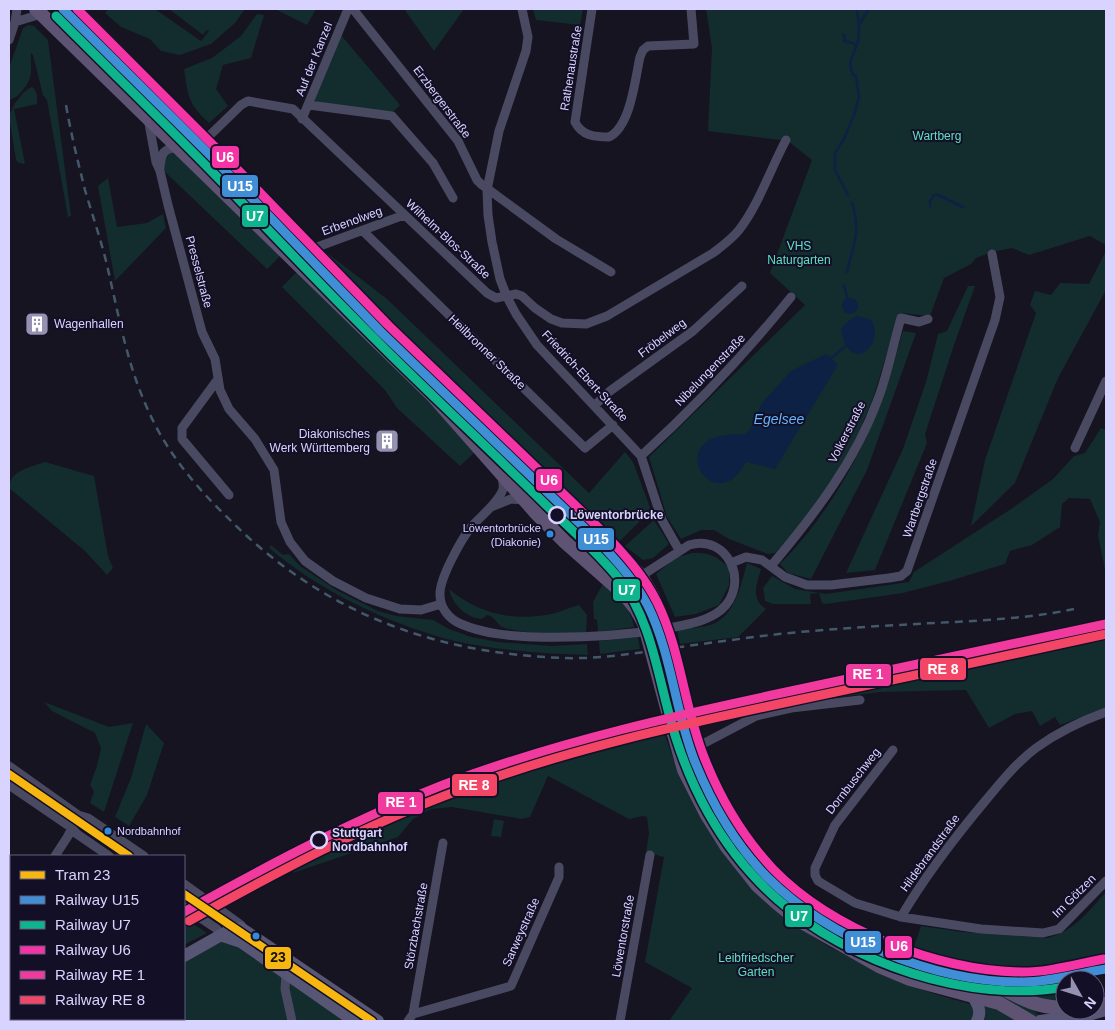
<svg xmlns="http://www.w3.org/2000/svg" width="1115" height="1030" font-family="Helvetica,sans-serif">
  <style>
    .green { fill: #132c2d }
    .water { fill: #0d2144 }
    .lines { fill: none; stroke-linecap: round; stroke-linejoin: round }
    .stream { stroke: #0d2144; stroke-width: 2.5 }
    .street { stroke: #4a4962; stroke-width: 9 }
    .secondary { stroke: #575674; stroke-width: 12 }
    .primary { stroke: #5e5373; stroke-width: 14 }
    .rail { stroke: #43596b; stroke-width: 2.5; stroke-dasharray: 8 6; stroke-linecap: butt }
    .primary-bridge { stroke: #5e5373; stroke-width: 14 }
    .rail-1-casing { stroke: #130f26; stroke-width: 12 }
    .rail-2-casing { stroke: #130f26; stroke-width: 12 }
    .rail-3-casing { stroke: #130f26; stroke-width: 12 }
    .rail-4-casing { stroke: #130f26; stroke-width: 12 }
    .rail-5-casing { stroke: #130f26; stroke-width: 12 }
    .rail-1 { stroke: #408ed5; stroke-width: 9 }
    .rail-2 { stroke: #0eb48d; stroke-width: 9 }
    .rail-3 { stroke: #f433a5; stroke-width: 9 }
    .rail-4 { stroke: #f13a9d; stroke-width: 9 }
    .rail-5 { stroke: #f34667; stroke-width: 9 }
    .tram-1-casing { stroke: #130f26; stroke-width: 11 }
    .tram-1 { stroke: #f8b710; stroke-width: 8 }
    .stop-dot { fill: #130f26; stroke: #d9d4ff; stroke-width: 2.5 }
    .bus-dot { fill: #338bd7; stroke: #130f26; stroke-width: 2 }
    .labels { text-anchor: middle; stroke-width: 4; stroke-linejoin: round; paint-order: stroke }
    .bus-label { font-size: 11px; fill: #d9d4ff; stroke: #130f26; text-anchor: end }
    .street-label { font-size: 12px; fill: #d9d4ff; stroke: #130f26 }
    .park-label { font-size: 12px; fill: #5fe0c0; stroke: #130f26 }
    .poi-label { font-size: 12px; fill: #d9d4ff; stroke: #130f26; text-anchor: start }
    .stop-label { font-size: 12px; font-weight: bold; fill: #d9d4ff; stroke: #130f26; text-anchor: start }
    .water-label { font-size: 14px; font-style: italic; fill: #62b6ff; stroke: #130f26 }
    .line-badge { stroke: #130f26; stroke-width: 2 }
    .badge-label { font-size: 14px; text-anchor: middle; font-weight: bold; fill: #fff }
    .pale-badge-label { font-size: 14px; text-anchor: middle; font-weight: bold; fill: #111 }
  </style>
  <rect width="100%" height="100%" fill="#161421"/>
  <path class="green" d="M108 9H155L201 41 209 31 207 30 203 35 169 9H245L235 23 211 44 180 55 161 51 150 39 121 27 105 13Z
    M275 9H316L307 25Z
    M404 9H464L434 51Z
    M533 9H583L580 25 536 20Z
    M706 9H1106V245L1090 236 1029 255 1012 248 992 252 976 258 971 264 944 278 930 316 900 313 872 401 857 436 834 479 793 536 775 553 768 554 729 539 714 530H701L681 539 667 517 649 457 805 305 770 273 812 160 788 141 708 131 712 48Z
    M257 14 264 15 251 58 223 65 216 89 228 106 209 123C188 104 188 96 184 69L212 58 241 36Z
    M28 25 34 26 48 40 71 216 68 217 47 100 43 95 33 55 31 53C30 69 35 76 22 91 18 96 15 98 9 100V68L23 28Z
    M341 35 400 105 393 112 312 102Z
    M31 87 34 88 37 95V104L14 109 25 164 19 163 16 160 9 116 15 103 24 92Z
    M167 153H178L282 254 267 269 164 171 165 157Z
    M108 178 117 227 147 223 163 214 166 228 115 281 98 186Z
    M322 249 387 299 589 493 625 452 633 462 651 510 617 544 317 252Z
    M1105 253 1106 254V290L1058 378 1015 483 971 526 985 460 1036 313 1030 305 1035 291 1051 295 1060 283 1089 284Z
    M299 270 434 402 476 451 460 466 397 408 385 390 282 287Z
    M968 286H975L954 345 925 434 927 443 875 570 846 573 903 449 926 382 938 334 947 331Z
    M903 331 916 333 867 470 811 579 788 573 780 564C824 520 858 462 880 404 889 380 896 355 903 331Z
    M1101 428 1106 430V575L1098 535 1100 522 1090 499 1069 498 1062 504 1060 527 1032 545 1010 551 1005 564 949 581 903 593 826 604 822 603 819 593 810 594 811 604H773L765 601 763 588 772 576 795 589 826 594 909 582 914 572 1011 509 1053 479 1074 456 1085 453Z
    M45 462 94 476 108 556 113 568 107 575 85 551 9 488C10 470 31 467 45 462Z
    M654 520 669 544 653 558 643 560 625 546Z
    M271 545 283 555 289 554 300 566 338 591 378 611 396 616 433 620 449 629 471 637 498 642 551 646 587 644 588 655C539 653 483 650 436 636 375 617 318 589 269 548Z
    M692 553C710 553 716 555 729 568V585L719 605 696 614 675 617 656 574 675 558Z
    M747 563 761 569C757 584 750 599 766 609L738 637 680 644 677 629C687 628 705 628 713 624 736 614 741 584 747 563Z
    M604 582C617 594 631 608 634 627L598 632 597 620 594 619 593 602Z
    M449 589C476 612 510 621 545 615 556 614 568 608 579 605L587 615 586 634C559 634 530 635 505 628 495 625 497 617 487 615L482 619C466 618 452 604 449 589Z
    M1106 630V708L1060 725 1055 717 1040 726 1032 711 1015 714 989 728 966 690 880 692 809 701 749 713 747 705Z
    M638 637 640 649 600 654 599 641Z
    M44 702 109 727 133 723 104 812 90 803 94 792 90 785 97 766 101 748 95 733 52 711Z
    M146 724 164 743 147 795 129 826 115 817 131 778Z
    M661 724 681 780 702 818 752 889 772 908 796 926 833 949 900 982 935 994 970 1004 975 1010 972 1021H669L692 988 645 962 664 857 646 852 649 833 647 817 643 816 629 819 548 776 530 817 522 819 452 807 431 809 413 819 398 837 296 872 283 873 275 876 263 885 231 903 224 905 216 900 337 836 440 793 542 756 599 739Z
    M494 819 504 821 501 837 491 836Z
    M1106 892V963L1083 966 1076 965 1077 980H1065V1002C1033 1003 1018 985 990 974 965 965 938 958 913 950L921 926 963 932 1047 938C1073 932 1089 911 1106 892Z
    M186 919 207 933 184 945V920Z
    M220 935 345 1021H68L72 1019H184V956Z
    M963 976 1030 1007 1039 1015 1037 1017H1034L1001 997 962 986 960 984Z
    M981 1003 1000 1011 1014 1020 984 1021 985 1013Z"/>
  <path class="water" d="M842 306a8 8 0 1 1 16 0a8 8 0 1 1-16 0Z
    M858 316 871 320C887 346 848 376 841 329L849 320Z
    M826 354 836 363 837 366 775 469 746 462C742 468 738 476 731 480 708 493 685 461 705 443 715 434 733 434 746 434L752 426 762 403 791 371Z"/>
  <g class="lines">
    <path class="stream" d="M859 25 869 9
      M843 35 845 36 844 41 853 43 856 46
      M848 195 835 170V153L844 139 854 115 859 97 856 76 853 75C846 60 855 54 858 41 860 31 858 19 857 9
      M930 206V201L934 195H938L963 207
      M847 272C854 243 861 232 852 202
      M844 285 848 301
      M831 358 847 345"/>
    <path class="street" d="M353 9 458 141 477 180 481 184 556 239 611 272
      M522 9 528 37 526 51 499 131 487 190 488 215 492 242 500 279 507 297 516 314 537 345 641 456 662 520 679 550
      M592 9 575 122C582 136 595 137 609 137 631 126 635 79 640 57L643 50 648 46 694 44 691 9
      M15 22 41 14
      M9 40 15 22 17 9
      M309 105 392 116 433 163 453 198
      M148 118 156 162 160 171 168 205 202 332 215 359 220 390 229 409 255 439 274 470 281 522 290 542 305 561 333 581 366 598 400 609 421 610 441 604
      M302 119 348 9
      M204 141 241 105 248 101 293 109 487 293 496 298 516 294 522 296 535 308 551 319 562 323 586 324 607 316 713 253C722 246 732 239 739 230 759 204 770 170 786 140
      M160 168C161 154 163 147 179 148
      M363 231 585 448 613 425
      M309 250 404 215
      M218 379 182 428V439L229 495
      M594 406 610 391 693 331 742 286
      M1075 448 1106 381
      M641 456C695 407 746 353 791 297
      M502 474C502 478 504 485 503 489 499 502 480 517 471 527 461 540 439 579 440 595 440 608 449 619 461 624 484 634 511 636 535 637 579 638 620 636 664 629 683 625 705 623 721 610 751 584 728 533 689 545L641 576
      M491 507 511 499 524 500
      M731 563 746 557 762 560 785 577 807 585H831L889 578 901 576 907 571 995 320 1000 297 992 254
      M771 566C814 515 855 462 878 399 888 373 893 345 901 318L919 322 928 319
      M697 747 756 716 791 708 860 700
      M893 750 835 825 815 868V875L818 881 855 903 901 917 981 929 1043 933 1059 929 1106 881
      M9 766 78 815 88 818 144 856
      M9 785 72 828 77 834 109 856
      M55 856 68 836 78 815
      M184 884 241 925
      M9 903 11 901
      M184 907 217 929 220 935
      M901 917C925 876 955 837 986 800 1001 782 1016 763 1036 748 1058 732 1081 721 1106 712
      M286 974 285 989 292 1021
      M413 1014 443 843
      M408 1021 413 1014 511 986 559 877V867
      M620 1021 650 855"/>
    <path class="secondary" d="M220 935 241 942 354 1021
      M184 956 230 930 241 928 378 1021
      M972 995C978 1005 982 1011 977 1021
      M68 1021 72 1019
      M1040 1021 1092 1014 1106 1010"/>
    <path class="primary" d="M36 9 434 397 537 514 565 542 624 594 636 609 644 623
      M75 9C156 87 231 171 310 251 411 354 517 453 620 554L641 576 653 596 663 621
      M691 729C706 773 724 818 753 854 789 897 847 929 898 950 921 959 947 963 970 972 1001 984 1030 1011 1065 1007
      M674 734 684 770 707 815 727 847 757 885 777 903 798 920 879 966 910 979 999 1003 1030 1021
      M1095 1004H1106"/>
    <path class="rail" d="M66 105C71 134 78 162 85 190 92 214 100 237 106 261 121 324 128 376 160 434 178 465 201 492 227 517 321 612 433 654 565 658 594 659 623 655 652 651 694 645 737 639 779 634 819 630 859 627 900 625 957 621 1017 621 1074 609"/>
    <path class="primary-bridge" d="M663 621 691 729
      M644 623 674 734"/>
    <g class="rail-1-casing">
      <path id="rail-1" d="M63 9 213 158 381 332 597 540C617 561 635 581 648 606 672 655 675 712 695 762 712 804 735 844 767 877 829 939 936 983 1024 982 1051 982 1079 973 1106 969"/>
    </g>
    <g class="rail-2-casing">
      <path id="rail-2" d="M56 16C113 73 172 130 228 188 283 245 337 302 393 357 443 406 493 453 542 501 568 527 597 551 620 580 649 618 656 665 668 710 686 782 721 850 777 899 849 963 970 1004 1065 987"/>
    </g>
    <g class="rail-3-casing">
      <path id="rail-3" d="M77 9 241 173 388 325 604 533C624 554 644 576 657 602 681 651 684 707 704 757 720 798 743 837 773 869 832 930 939 971 1022 972 1050 972 1077 964 1104 959"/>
    </g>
    <g class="rail-4-casing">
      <path id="rail-4" d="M184 912C272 863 361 816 456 780 565 740 678 715 791 691 896 669 1001 646 1106 624"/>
    </g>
    <g class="rail-5-casing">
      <path id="rail-5" d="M189 921C277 872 365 825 460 790 568 749 680 725 793 701 897 679 1002 657 1106 634"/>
    </g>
    <use href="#rail-1" class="rail-1"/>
    <use href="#rail-2" class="rail-2"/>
    <use href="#rail-3" class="rail-3"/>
    <use href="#rail-4" class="rail-4"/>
    <use href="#rail-5" class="rail-5"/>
    <g class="tram-1-casing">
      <path id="tram-1" d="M9 774 129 856
        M184 894 372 1021"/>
    </g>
    <use href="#tram-1" class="tram-1"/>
  </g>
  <defs>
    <g id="building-square" transform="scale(1.25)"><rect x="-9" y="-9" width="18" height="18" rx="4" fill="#9591b1" stroke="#130f26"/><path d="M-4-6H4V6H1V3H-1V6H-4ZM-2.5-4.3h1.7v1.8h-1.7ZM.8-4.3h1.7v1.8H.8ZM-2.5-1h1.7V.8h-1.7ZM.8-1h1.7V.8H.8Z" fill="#fff"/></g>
  </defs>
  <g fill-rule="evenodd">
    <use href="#building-square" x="37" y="324"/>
    <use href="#building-square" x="387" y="441"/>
  </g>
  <g class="stop-dot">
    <circle cx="557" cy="515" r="8"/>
    <circle cx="319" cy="840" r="8"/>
  </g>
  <g class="bus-dot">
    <circle cx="550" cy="534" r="4.5"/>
    <circle cx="108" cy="831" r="4.5"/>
    <circle cx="256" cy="936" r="4.5"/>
  </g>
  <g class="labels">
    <g class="bus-label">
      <text x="541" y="532">Löwentorbrücke<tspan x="541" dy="14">(Diakonie)</tspan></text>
      <text x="117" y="835" text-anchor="start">Nordbahnhof</text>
    </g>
    <g class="street-label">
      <text transform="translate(314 59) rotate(-68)" y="4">Auf der Kanzel</text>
      <text transform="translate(571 68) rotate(-81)" y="4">Rathenaustraße</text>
      <text transform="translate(442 102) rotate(53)" y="4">Erzbergerstraße</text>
      <text transform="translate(352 221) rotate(-20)" y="4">Erbenolweg</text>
      <text transform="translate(448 239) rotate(43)" y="4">Wilhelm-Blos-Straße</text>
      <text transform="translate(199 272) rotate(75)" y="4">Presselstraße</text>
      <text transform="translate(662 338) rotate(-37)" y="4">Fröbelweg</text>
      <text transform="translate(487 352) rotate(44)" y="4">Heilbronner Straße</text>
      <text transform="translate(710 370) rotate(-46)" y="4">Nibelungenstraße</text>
      <text transform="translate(585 376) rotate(47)" y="4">Friedrich-Ebert-Straße</text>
      <text transform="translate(847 432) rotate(-63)" y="4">Volkerstraße</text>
      <text transform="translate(920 498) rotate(-71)" y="4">Wartbergstraße</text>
      <text transform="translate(853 781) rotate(-52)" y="4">Dornbuschweg</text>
      <text transform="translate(930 853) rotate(-54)" y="4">Hildebrandstraße</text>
      <text transform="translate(1074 896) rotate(-45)" y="4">Im Götzen</text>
      <text transform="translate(416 926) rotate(-80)" y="4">Störzbachstraße</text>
      <text transform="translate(521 932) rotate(-66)" y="4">Sarweystraße</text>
      <text transform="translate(623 936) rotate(-80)" y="4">Löwentorstraße</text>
    </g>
    <g class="park-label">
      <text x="937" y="140">Wartberg</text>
      <text x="799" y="250">VHS<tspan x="799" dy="14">Naturgarten</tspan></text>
      <text x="756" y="962">Leibfriedscher<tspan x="756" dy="14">Garten</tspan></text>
    </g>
    <g class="poi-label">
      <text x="54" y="328">Wagenhallen</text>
      <text x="370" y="438" text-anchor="end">Diakonisches<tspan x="370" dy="14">Werk Württemberg</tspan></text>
    </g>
    <g class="stop-label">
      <text x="570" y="519">Löwentorbrücke</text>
      <text x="332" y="837">Stuttgart<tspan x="332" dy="14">Nordbahnhof</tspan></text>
    </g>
    <g class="water-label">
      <text x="779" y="424">Egelsee</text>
    </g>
  </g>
  <g class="line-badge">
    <rect x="211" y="145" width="29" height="24" rx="5" fill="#f433a5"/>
    <rect x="221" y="174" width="38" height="24" rx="5" fill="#408ed5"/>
    <rect x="241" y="204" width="28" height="24" rx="5" fill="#0eb48d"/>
    <rect x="535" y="468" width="28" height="24" rx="5" fill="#f433a5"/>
    <rect x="577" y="527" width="38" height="24" rx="5" fill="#408ed5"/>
    <rect x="612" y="578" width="29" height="24" rx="5" fill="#0eb48d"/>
    <rect x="919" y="657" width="48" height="24" rx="5" fill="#f34667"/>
    <rect x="845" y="663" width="47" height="24" rx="5" fill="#f13a9d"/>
    <rect x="451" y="773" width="47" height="24" rx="5" fill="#f34667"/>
    <rect x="377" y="791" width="47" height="24" rx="5" fill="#f13a9d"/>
    <rect x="784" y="904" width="29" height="24" rx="5" fill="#0eb48d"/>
    <rect x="844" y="930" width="38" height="24" rx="5" fill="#408ed5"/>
    <rect x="884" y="935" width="29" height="24" rx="5" fill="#f433a5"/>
    <rect x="264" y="946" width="28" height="24" rx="5" fill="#f8b710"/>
  </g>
  <g class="badge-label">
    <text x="225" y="162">U6</text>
    <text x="240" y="191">U15</text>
    <text x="255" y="221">U7</text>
    <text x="549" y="485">U6</text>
    <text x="596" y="544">U15</text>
    <text x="627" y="595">U7</text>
    <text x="943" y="674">RE 8</text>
    <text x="868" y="679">RE 1</text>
    <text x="474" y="790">RE 8</text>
    <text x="401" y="807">RE 1</text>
    <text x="799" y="921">U7</text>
    <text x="863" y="947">U15</text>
    <text x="899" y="951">U6</text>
  </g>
  <g class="pale-badge-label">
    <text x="278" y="962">23</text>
  </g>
  <rect width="1115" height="1030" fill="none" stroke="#d9d4ff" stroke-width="20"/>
  <rect x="10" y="855" width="175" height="165" fill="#130f26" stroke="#625e7d"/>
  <rect x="20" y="871" width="25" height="8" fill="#f8b710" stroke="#625e7d"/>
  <text x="55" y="880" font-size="15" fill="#d9d4ff">Tram 23</text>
  <rect x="20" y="896" width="25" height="8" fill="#408ed5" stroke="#625e7d"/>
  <text x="55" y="905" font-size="15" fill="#d9d4ff">Railway U15</text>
  <rect x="20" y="921" width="25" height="8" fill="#0eb48d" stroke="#625e7d"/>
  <text x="55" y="930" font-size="15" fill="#d9d4ff">Railway U7</text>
  <rect x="20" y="946" width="25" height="8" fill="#f433a5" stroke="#625e7d"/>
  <text x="55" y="955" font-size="15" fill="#d9d4ff">Railway U6</text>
  <rect x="20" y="971" width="25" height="8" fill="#f13a9d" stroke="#625e7d"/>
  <text x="55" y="980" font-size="15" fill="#d9d4ff">Railway RE 1</text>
  <rect x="20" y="996" width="25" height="8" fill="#f34667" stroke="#625e7d"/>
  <text x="55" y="1005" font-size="15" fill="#d9d4ff">Railway RE 8</text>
  <g transform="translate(1080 995) rotate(129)"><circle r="24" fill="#130f26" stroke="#625e7d"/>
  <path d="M0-4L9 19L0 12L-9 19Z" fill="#9591b1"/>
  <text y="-8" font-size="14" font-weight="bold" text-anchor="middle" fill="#d9d4ff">N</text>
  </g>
</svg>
